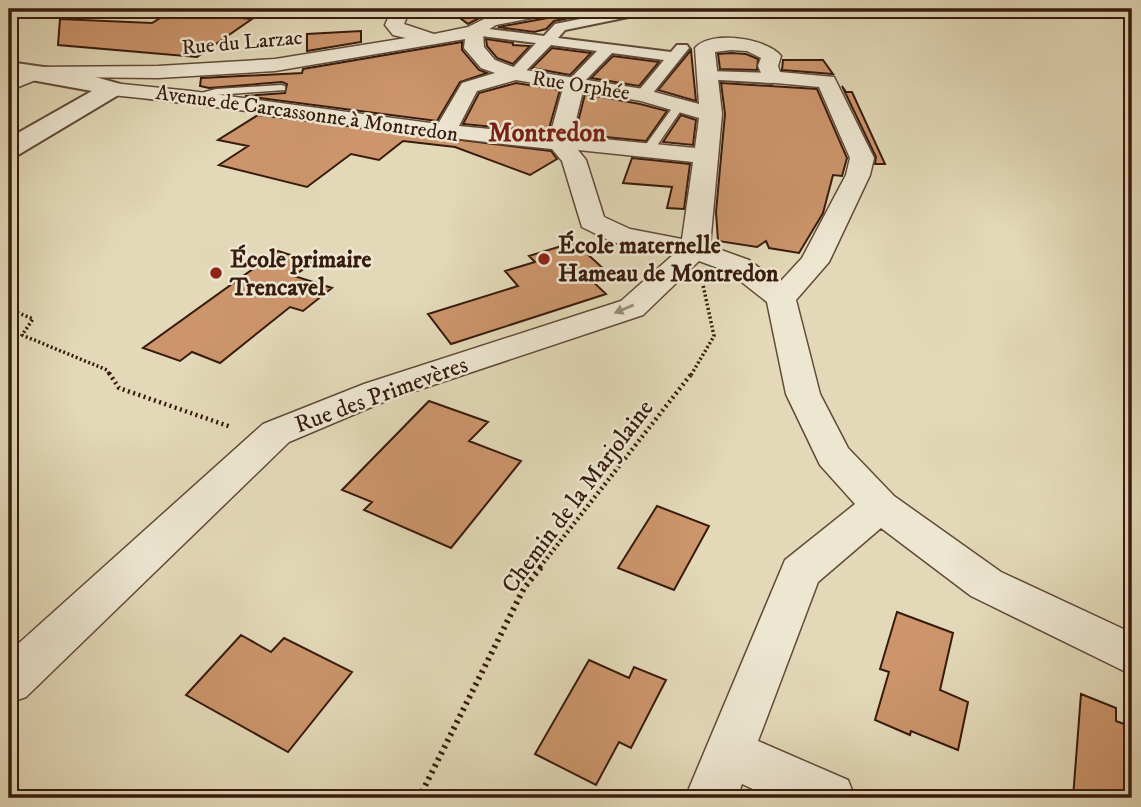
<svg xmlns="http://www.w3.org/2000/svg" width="1141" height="807" font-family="'IM FELL DW Pica',serif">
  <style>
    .building { fill: #cc956c; stroke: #371b0e; stroke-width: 2 }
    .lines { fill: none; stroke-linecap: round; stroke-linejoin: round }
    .service-casing { stroke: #624a38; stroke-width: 3 }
    .pedestrian-casing { stroke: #624a38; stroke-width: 4 }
    .minor-casing { stroke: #624a38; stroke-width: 3 }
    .tertiary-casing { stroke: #624a38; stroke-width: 4 }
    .path-far2 { stroke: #371b0e; stroke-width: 3.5; stroke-dasharray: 2 2.5; stroke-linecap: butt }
    .path-far1 { stroke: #371b0e; stroke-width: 4.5; stroke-dasharray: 2 3.5; stroke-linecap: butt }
    .path { stroke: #371b0e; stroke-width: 6; stroke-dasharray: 2.5 4.5; stroke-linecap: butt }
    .service { fill: #ede6d1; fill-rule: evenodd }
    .pedestrian { fill: #ede6d1; fill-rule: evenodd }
    .minor { fill: #ede6d1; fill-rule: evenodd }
    .tertiary { fill: #ede6d1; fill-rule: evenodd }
    .oneway { fill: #9b8b79 }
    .poi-dot { fill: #8f2418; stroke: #ede6d1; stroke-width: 2.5 }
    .labels { text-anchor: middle; stroke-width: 5; stroke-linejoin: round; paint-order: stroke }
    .far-street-label { font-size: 21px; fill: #371b0e; stroke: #ede6d1 }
    .poi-label { font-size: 24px; font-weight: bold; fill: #371b0e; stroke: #ede6d1; text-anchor: start }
    .street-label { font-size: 24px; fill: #371b0e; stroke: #ede6d1 }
    .far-district-label { font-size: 26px; font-weight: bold; fill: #7a1f14; stroke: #ede6d1 }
  </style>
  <rect width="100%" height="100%" fill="#e3d9b8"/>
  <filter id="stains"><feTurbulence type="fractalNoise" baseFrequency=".00286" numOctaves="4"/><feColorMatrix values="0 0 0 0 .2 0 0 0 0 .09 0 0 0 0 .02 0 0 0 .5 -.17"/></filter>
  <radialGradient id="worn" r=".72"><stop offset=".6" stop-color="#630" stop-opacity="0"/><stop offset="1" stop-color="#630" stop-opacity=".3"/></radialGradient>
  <path class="building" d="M448 9H513L489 13 468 24Z
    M563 9H579L580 16 554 21 546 29 534 32 498 27 558 16Z
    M170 12 252 19 197 57 58 45 60 19 152 23Z
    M361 31V42L307 51V34Z
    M486 39 513 43V45L530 46 513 64 497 58 487 46Z
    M462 42V50L479 70 487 73 460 82 437 121 245 96 285 93 287 84 282 82 209 88 200 86 201 78 302 73 303 69Z
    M552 48 591 53 570 75 532 68Z
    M691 50 696 101 658 90Z
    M731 53 746 54 758 59 757 70 720 69 718 54Z
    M613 56 659 62 639 86 591 78Z
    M783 60H823L833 74 782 70Z
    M516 83 560 90 548 132 463 124 479 93Z
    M721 83 817 89 847 158 842 176 833 175 823 213 799 253 769 248 766 241 757 247 718 241 716 212 725 114Z
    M842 86 846 92H852L885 164H875L876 157Z
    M585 94 640 104 667 111 646 141 575 134Z
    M258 115 551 151 557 159 530 175 455 147 403 141 379 160 351 154 307 187 219 165 248 146 218 140Z
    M681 115 696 120 693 145 663 142Z
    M632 158 690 164 684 209 667 208 672 187 623 183Z
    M574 242 606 271 588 277 606 294 451 344 428 314 518 286 505 271 535 262 529 256Z
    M278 251 313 262 294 276 332 288 303 311 290 307 220 363 192 352 180 361 143 348Z
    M429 401 488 422 469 441 521 461 451 548 364 510 372 502 342 490Z
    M657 506 709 526 674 590 618 568Z
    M897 612 953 633 940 690 968 702 958 750 911 731 910 735 875 720 889 672 880 669Z
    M241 635 271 652 284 638 352 672 288 752 186 695Z
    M589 660 629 678 634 667 666 680 631 748 619 742 596 785 535 754Z
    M1081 694 1116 708V721L1132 727V798H1073Z"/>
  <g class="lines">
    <g class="service-casing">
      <path id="service" d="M281 85 285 86V90L216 95 191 100 186 97 216 89Z
        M675 104 684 106 652 153H644L642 150Z"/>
    </g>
    <g class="pedestrian-casing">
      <path id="pedestrian" d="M630 9H655L648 13 565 30 558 38 671 52 677 45H687L689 48 649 98 643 100 635 95 664 60 612 53 581 85 575 87 567 82 597 51 551 45 520 77 515 79 507 74 536 43 474 35 467 31 474 27 544 36 555 24Z
        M708 71 772 73 780 78 772 83 703 79 700 76Z"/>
    </g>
    <g class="minor-casing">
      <path id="minor" d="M392 9H410L404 24 434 34 468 27 490 16 525 9H560L557 13 496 25 483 33 484 47 495 60 519 69 643 89 699 104 695 48C710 30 767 38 781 56L778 66 780 72 834 77 874 158 870 175 829 262 796 300 820 394 848 448 894 496 1001 572 1132 633V675L971 596 881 528 818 582 758 741 848 780 855 798H772L742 784 737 798H685L785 560 855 504 820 465 786 394 767 302 729 272 699 261 643 315 388 400 289 442 26 697 9 703V652L263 424 364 384 621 301 674 254 612 242 582 227 562 161 552 149C405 135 259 110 112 95L105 93 101 89 105 85 112 83 191 91 438 124 462 83 495 73 481 68 464 48 465 39 275 71 158 78 58 77 38 79 16 88 9 86V78L34 67 158 66 275 59 406 38 393 35 385 25ZM731 50 747 51 761 58 758 66 765 82 819 87 850 158 846 175 802 258 779 283 749 260 710 246 722 114 715 52ZM516 80 563 88 550 135 459 126 477 91ZM583 91 641 101 699 118 695 148 572 136ZM578 150 693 162 682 239 630 229 604 217 586 160Z"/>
    </g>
    <g class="tertiary-casing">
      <path id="tertiary" d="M9 62 78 72 120 84 124 89 120 94 18 155 9 157V138L92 91 9 76Z"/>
    </g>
    <path class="path-far2" d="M9 309 33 319 22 335 107 370 110 375
      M691 375 714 336 703 285"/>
    <path class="path-far1" d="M109 373 119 388 231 427
      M540 567 692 373"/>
    <path class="path" d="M419 798 524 588 542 566"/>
    <use href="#service" class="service"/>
    <use href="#pedestrian" class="pedestrian"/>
    <use href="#minor" class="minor"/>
    <use href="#tertiary" class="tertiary"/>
  </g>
  <defs><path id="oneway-solid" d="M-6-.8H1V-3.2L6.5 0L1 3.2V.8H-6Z" transform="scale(1.75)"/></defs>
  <use class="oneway" href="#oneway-solid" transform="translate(624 309) rotate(157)"/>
  <g class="poi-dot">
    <circle cx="544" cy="259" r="7"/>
    <circle cx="216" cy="273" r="7"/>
  </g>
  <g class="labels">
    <g class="far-street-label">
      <text transform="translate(242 42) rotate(-5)" y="7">Rue du Larzac</text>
      <text transform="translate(581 85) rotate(9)" y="7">Rue Orphée</text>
      <text transform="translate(307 113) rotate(8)" y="7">Avenue de Carcassonne à Montredon</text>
    </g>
    <g class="poi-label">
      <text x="558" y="253">École maternelle<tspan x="558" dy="28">Hameau de Montredon</tspan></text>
      <text x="230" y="267">École primaire<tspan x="230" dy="28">Trencavel</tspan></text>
    </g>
    <g class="street-label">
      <text transform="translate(381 394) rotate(-20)" y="8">Rue des Primevères</text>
      <text transform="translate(577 496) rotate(-53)" y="8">Chemin de la Marjolaine</text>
    </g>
    <g class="far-district-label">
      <text x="547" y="141">Montredon</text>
    </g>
  </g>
  <rect width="1141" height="807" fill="none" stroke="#e3d9b8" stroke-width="35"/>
  <rect x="10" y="10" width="1120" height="786" fill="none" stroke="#371b0e" stroke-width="3.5"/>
  <rect x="18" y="18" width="1106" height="772" fill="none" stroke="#371b0e" stroke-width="2"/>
  <rect width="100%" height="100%" filter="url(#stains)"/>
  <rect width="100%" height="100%" fill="url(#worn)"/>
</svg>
